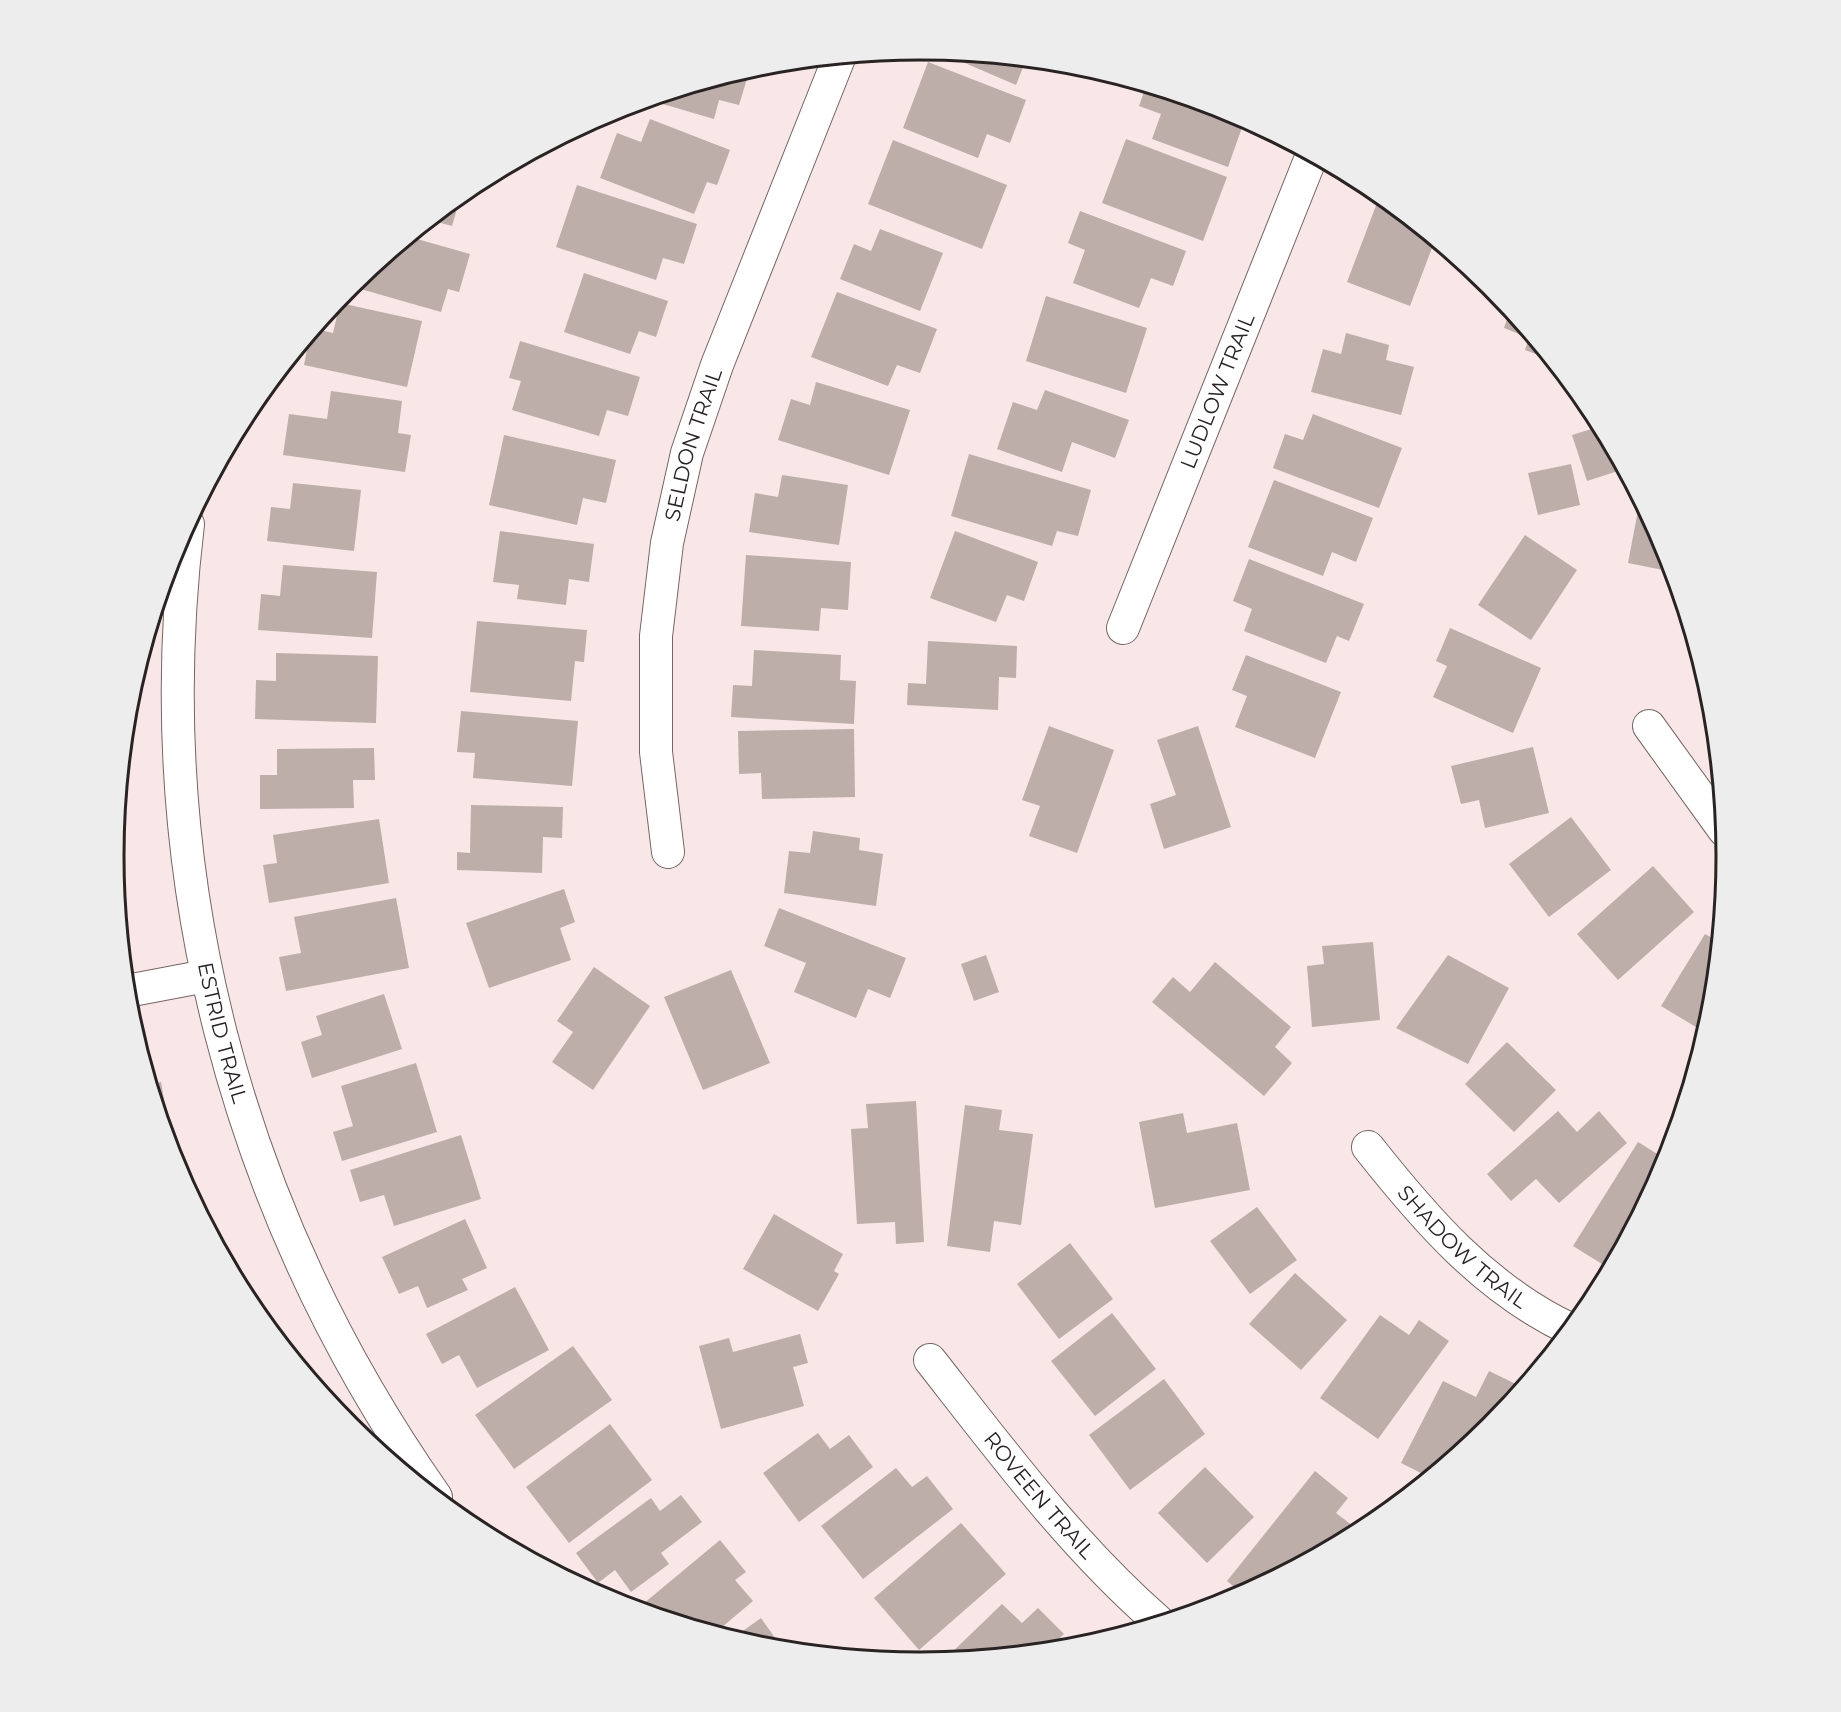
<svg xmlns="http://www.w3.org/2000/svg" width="1841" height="1712" font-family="Montserrat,sans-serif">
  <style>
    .building { fill: #bdaea9 }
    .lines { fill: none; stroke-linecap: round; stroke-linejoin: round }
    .street-casing { stroke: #756665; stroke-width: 34 }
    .street { stroke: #fff; stroke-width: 32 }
    .labels { text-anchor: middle; stroke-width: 5; stroke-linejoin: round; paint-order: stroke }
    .street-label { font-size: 21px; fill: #292323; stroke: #fff }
    .rim { fill: none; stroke: #292323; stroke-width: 3 }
  </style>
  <rect width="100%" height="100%" fill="#f8e7e6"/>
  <path class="building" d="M937 51 1017 59 1026 60 1016 85Z
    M928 62 1026 100 1010 143 987 134 978 158 903 128Z
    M750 69 739 105 719 100 714 119 649 100Z
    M1146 86 1229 111 1245 119 1228 167 1152 139 1161 114 1139 106Z
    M650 119 730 150 717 185 707 182 694 214 600 178 617 133 641 142Z
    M1126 139 1227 177 1203 241 1102 203Z
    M893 140 1007 185 982 249 868 204Z
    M577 185 697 224 684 264 663 258 656 280 556 247Z
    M461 195 452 226 430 220 453 201Z
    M1380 195 1435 240 1410 306 1347 282Z
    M1080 211 1186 251 1173 286 1151 278 1139 308 1073 283 1085 250 1068 243Z
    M880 229 943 253 920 311 840 279 854 244 871 251Z
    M410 237 470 254 459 292 448 289 441 312 350 286Z
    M584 273 668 301 656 337 639 331 630 354 564 332Z
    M837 292 937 329 920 373 897 365 888 386 811 357Z
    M1046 296 1147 328 1126 393 1026 361Z
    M340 303 422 321 407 387 304 365 310 335 315 329 333 333Z
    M1510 310 1512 311 1552 360 1525 350 1529 338 1504 328Z
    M1346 333 1389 345 1386 360 1414 367 1401 415 1311 392 1323 349 1341 354Z
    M520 341 640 377 628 416 607 410 599 436 512 410 521 381 509 378Z
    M816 382 910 410 889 475 778 440 791 399 810 405Z
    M1045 390 1129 420 1115 458 1072 442 1062 472 997 449 1013 402 1037 410Z
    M331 391 402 401 398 433 411 435 405 472 283 455 289 414 327 419Z
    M1313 414 1402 448 1379 508 1273 468 1285 434 1303 440Z
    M1601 426 1624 469 1587 481 1572 435Z
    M504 435 616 460 606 503 583 498 577 525 489 505Z
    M969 454 1091 490 1078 536 1057 531 1052 546 951 516Z
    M1571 464 1580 505 1538 515 1528 473Z
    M782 475 848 485 839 545 749 532 755 493 778 497Z
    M1274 480 1373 518 1356 562 1332 552 1323 576 1248 547Z
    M293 483 361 490 354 551 267 541 271 507 290 509Z
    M1640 500 1666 548 1673 572 1628 563Z
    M500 531 594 544 589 582 569 579 566 605 517 599 519 585 493 582Z
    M955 531 1038 562 1024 601 1007 595 996 622 930 598Z
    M1525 535 1577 570 1531 640 1478 605Z
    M746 555 851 562 848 610 821 608 819 631 741 626Z
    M1249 559 1364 604 1349 641 1337 636 1326 663 1244 631 1252 609 1233 601Z
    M283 565 377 572 372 638 258 630 261 594 280 596Z
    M477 621 587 630 584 662 575 661 571 701 470 692Z
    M1450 628 1541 668 1513 733 1433 697 1447 666 1436 661Z
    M928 641 1017 646 1016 678 999 677 998 710 907 705 908 683 926 684Z
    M754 650 841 655 840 680 856 681 854 724 731 717 733 685 752 686Z
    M276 653 378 656 376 723 255 719 256 680 276 681Z
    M1246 655 1341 692 1315 758 1235 727 1247 696 1232 690Z
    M461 711 578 721 572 786 473 778 475 753 457 752Z
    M1049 726 1114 750 1077 853 1029 836 1040 806 1022 800Z
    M1198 726 1231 827 1164 849 1150 804 1176 795 1157 740Z
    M854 729 855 797 762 799 761 773 739 774 738 731Z
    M1533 747 1549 813 1485 828 1479 800 1461 804 1451 766Z
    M374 748 375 780H353L354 808 260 809V775H277V749Z
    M471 805 563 807 562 838 543 837 542 873 457 870V852L470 853Z
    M1571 817 1611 870 1549 917 1509 864Z
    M379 819 389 883 269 903 263 865 277 863 273 835Z
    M813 831 860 838 859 850 883 854 876 906 784 893 789 851 810 853Z
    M1653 866 1694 912 1618 980 1577 934Z
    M564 889 575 922 560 928 571 960 489 988 466 923Z
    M396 898 409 968 286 991 279 957 301 953 294 917Z
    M779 908 906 958 890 998 868 989 856 1018 794 992 806 963 764 946Z
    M1705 934 1719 942 1711 1014 1706 1033 1661 1006Z
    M1373 942 1380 1020 1312 1027 1307 966 1324 964 1322 946Z
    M986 955 999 992 974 1001 961 964Z
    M1448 955 1509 988 1468 1064 1396 1028Z
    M1215 962 1291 1027 1275 1047 1292 1063 1264 1096 1152 1002 1173 977 1190 992Z
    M594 967 650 1006 593 1090 552 1062 573 1032 557 1021Z
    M731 970 770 1063 703 1090 664 997Z
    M384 994 402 1049 312 1078 301 1042 322 1035 316 1016Z
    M1507 1042 1556 1090 1514 1132 1465 1084Z
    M416 1063 437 1132 342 1161 333 1132 353 1126 341 1086Z
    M161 1082 173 1152 172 1153 151 1084Z
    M916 1101 924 1242 896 1244 895 1222 857 1224 851 1129 868 1128 866 1104Z
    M965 1105 1002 1110 999 1130 1033 1134 1021 1225 994 1221 990 1252 947 1246Z
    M1558 1111 1577 1132 1599 1111 1627 1143 1559 1203 1536 1179 1511 1201 1487 1174Z
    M1183 1113 1187 1133 1237 1123 1250 1190 1155 1208 1139 1122Z
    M461 1135 481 1199 394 1226 384 1195 360 1202 350 1170Z
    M1638 1142 1667 1160 1610 1269 1573 1246Z
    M1257 1207 1297 1260 1250 1294 1210 1241Z
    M774 1214 843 1254 834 1271 839 1274 818 1311 743 1269Z
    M465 1219 487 1268 462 1279 468 1290 427 1308 418 1286 399 1294 382 1257Z
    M1070 1243 1113 1299 1059 1339 1017 1284Z
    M1295 1273 1347 1320 1301 1370 1249 1324Z
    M515 1287 549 1350 477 1388 459 1355 442 1364 426 1334Z
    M1112 1313 1156 1369 1095 1416 1051 1361Z
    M1380 1315 1409 1335 1419 1320 1449 1341 1378 1439 1320 1398Z
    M800 1334 808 1363 793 1367 804 1406 721 1429 699 1346 729 1338 733 1352Z
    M573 1346 612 1400 514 1469 475 1415Z
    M1489 1371 1520 1386 1491 1427 1429 1477 1401 1463 1443 1381 1476 1397Z
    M1164 1379 1205 1434 1130 1490 1089 1435Z
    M610 1424 652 1480 569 1543 526 1487Z
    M818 1433 830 1449 849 1435 873 1467 799 1522 763 1473Z
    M1205 1467 1254 1517 1207 1563 1158 1513Z
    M896 1468 912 1487 927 1476 953 1509 863 1579 821 1526Z
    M1315 1471 1348 1498 1336 1513 1357 1529 1350 1536 1243 1594 1227 1581Z
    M681 1495 702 1522 661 1553 669 1564 631 1592 615 1570 598 1583 576 1553 651 1498 660 1511Z
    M961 1523 1006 1574 919 1650 874 1598Z
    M720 1540 746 1572 735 1580 753 1601 715 1633 637 1609Z
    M1002 1604 1022 1623 1038 1608 1064 1634 1047 1650 944 1660Z
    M761 1618 783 1649 763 1647 733 1638Z"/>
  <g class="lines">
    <g class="street-casing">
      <g id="street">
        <path id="s1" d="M188 524C146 871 235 1211 436 1497"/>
        <path id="s2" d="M1123 628 1312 155"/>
        <path d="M1649 726 1724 830"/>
        <path id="s3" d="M668 852 656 752V636L667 543 687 453 717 365 839 58"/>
        <path d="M127 991 206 976"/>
        <path id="s4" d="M1368 1147C1425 1219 1485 1289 1570 1329"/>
        <path id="s5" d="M930 1360C1002 1452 1071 1545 1159 1622"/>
      </g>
    </g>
    <use href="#street" class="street"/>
  </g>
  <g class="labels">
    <g class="street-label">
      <text dy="7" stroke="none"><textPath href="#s2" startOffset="255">LUDLOW TRAIL</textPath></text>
      <text dy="7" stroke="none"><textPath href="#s3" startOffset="412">SELDON TRAIL</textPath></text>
      <text dy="7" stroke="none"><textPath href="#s1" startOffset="513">ESTRID TRAIL</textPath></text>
      <text dy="7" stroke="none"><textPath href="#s4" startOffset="138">SHADOW TRAIL</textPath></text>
      <text dy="7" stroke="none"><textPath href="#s5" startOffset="174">ROVEEN TRAIL</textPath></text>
    </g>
  </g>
  <path d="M0 0H1841V1712H0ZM124 856a796 796 0 1 1 1592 0a796 796 0 1 1-1592 0Z" fill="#eeeded" fill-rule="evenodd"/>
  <path class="rim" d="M124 856a796 796 0 1 1 1592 0a796 796 0 1 1-1592 0Z"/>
</svg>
